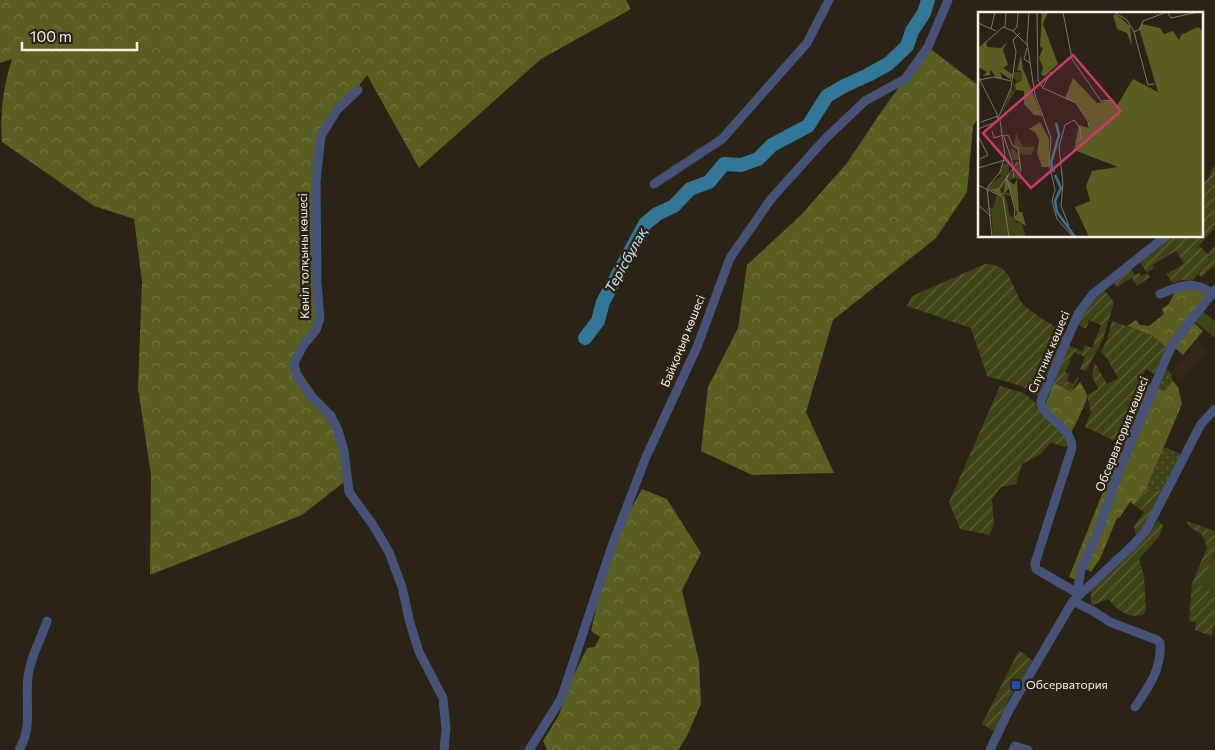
<svg xmlns="http://www.w3.org/2000/svg" width="1215" height="750" font-family="Commissioner,sans-serif">
  <style>
    .built { fill: #332815 }
    .grass { fill: url(#grass-dots) }
    .forest { fill: url(#forest-crowns) }
    .garden { fill: url(#garden-furrows) }
    .pitch { fill: #3f4416 }
    .lines { fill: none; stroke-linecap: round; stroke-linejoin: round }
    .river { stroke: #327797; stroke-width: 14 }
    .minor { stroke: #465278; stroke-width: 9 }
    .transit-dot { fill: #1a4fb4; stroke: #2b2316; stroke-width: 2 }
    .labels { text-anchor: middle; stroke-width: 5; stroke-linejoin: round; paint-order: stroke }
    .street-label { font-size: 12px; fill: #f5f0e7; stroke: #2b2316 }
    .poi-label { font-size: 12px; fill: #f5f0e7; stroke: #2b2316; text-anchor: start }
    .water-label { font-size: 14px; font-style: italic; fill: #c0e4f7; stroke: #2b2316 }
    .inset-river { fill: none; stroke: #327797; stroke-width: 2.5 }
    .inset-road { fill: none; stroke: #7c756a; stroke-width: 1 }
    .view { fill: #ca3870; fill-opacity: 0.15; stroke: #ca3870; stroke-width: 2.5 }
    .inset-edge { fill: none; stroke: #f5f0e7; stroke-width: 2.5 }
  </style>
  <defs>
    <pattern id="grass-dots" width="8" height="8" patternUnits="userSpaceOnUse" patternTransform="scale(1.25)"><rect width="8" height="8" fill="#3f4416"/><path d="M2 2h.1M6 6h.1" fill="none" stroke="#5b5f38" stroke-width="1.8" stroke-linecap="round"/></pattern>
    <pattern id="forest-crowns" width="20" height="18" patternUnits="userSpaceOnUse" patternTransform="scale(1.25)"><rect width="20" height="18" fill="#585f20"/><path d="M2 6a3 3 0 1 1 6 0M12 15a3 3 0 1 1 6 0" fill="none" stroke="#717640"/></pattern>
    <pattern id="garden-furrows" width="10" height="10" patternUnits="userSpaceOnUse" patternTransform="scale(1.25)"><rect width="10" height="10" fill="#3f4416"/><path d="M-1 1l2-2M0 10L10 0M9 11l2-2" fill="none" stroke="#5b5f38"/></pattern>
  </defs>
  <rect width="100%" height="100%" fill="#2b2316"/>
  <path class="built" d="M1197 341 1207 350 1181 382 1171 373Z"/>
  <path class="grass" d="M1164 367 1171 373 1173 381 1164 391 1157 388Z
    M1164 447 1181 454 1162 491 1146 489Z"/>
  <path class="forest" d="M0 0H626L631 9 541 59 419 168 367 75 321 136 316 330 294 363 331 416 348 479 302 515 150 575 151 475 138 388 142 281 134 219 94 206 2 142C0 112 3 88 12 59L0 63Z
    M928 47 979 86V117L973 126 967 192 936 238 833 320 806 412 834 473 752 475 701 451 708 387 738 328 747 265 801 215 847 163 881 112Z
    M1177 287 1196 289 1210 294 1167 348 1151 335 1127 326 1136 320 1140 325 1149 326 1164 314 1162 309 1169 304Z
    M1193 322 1203 331 1183 355 1174 347Z
    M1173 381 1178 387 1182 404 1146 489 1134 505 1130 502 1120 517 1117 518 1100 559 1091 572 1081 566 1076 580 1069 577 1122 444 1135 404 1140 406 1143 399 1140 397 1148 384 1164 391Z
    M1054 382 1071 392 1080 382C1082 386 1087 392 1087 397 1087 401 1073 431 1070 434L1045 406Z
    M642 489 667 499 701 553 682 590 699 661 701 704 687 736 678 750H547L543 741 559 715 568 687 587 648 595 647 600 637 591 631 596 609 589 601 628 514Z"/>
  <path class="garden" d="M1215 164V227L1199 246 1208 254 1215 246V270L1212 267 1202 277 1198 274 1192 281 1182 280 1173 283 1166 274 1184 264 1176 251 1152 265 1154 268 1147 272 1150 277 1137 286 1132 278 1117 287 1113 282 1130 267 1135 275 1139 273 1142 276 1147 273 1139 261 1168 236H1201V185L1208 179Z
    M985 264C1013 264 1010 287 1023 304 1029 311 1056 327 1065 333L1039 397 1021 386 987 376 971 328 907 306 912 296Z
    M1103 289 1114 302 1103 339 1086 371 1080 369 1085 357 1074 352 1065 372 1069 374 1067 381 1073 384 1077 377 1079 378 1071 392 1054 382 1067 345 1082 351 1085 345 1092 348 1101 325 1089 320 1086 329 1076 324 1087 305Z
    M1112 321 1151 335 1167 348 1154 374 1146 369 1140 380 1148 384 1140 397 1136 396 1133 402 1135 404 1122 444 1085 427 1091 413 1087 395 1098 389 1092 376 1095 363 1107 384 1118 378 1106 357 1101 352 1107 340Z
    M1000 386 1024 393 1044 410 1072 443 1064 447 1051 442 1041 454 1022 464 1016 484 1001 487 992 499 994 525 989 535 960 529 949 502Z
    M1146 489 1162 491 1146 526 1136 535 1134 526 1144 512 1134 505Z
    M1158 520 1163 526 1159 537 1139 559 1144 576 1146 610 1143 615C1126 618 1119 611 1108 599L1093 605 1091 603V589L1147 537Z
    M1186 521 1215 531V554L1201 587 1215 593V623L1212 636 1195 630 1196 623 1189 620 1192 584 1207 547 1202 535 1190 527Z
    M1019 650 1033 661 1010 697 994 731 982 724Z"/>
  <path class="pitch" d="M1203 312 1215 321V338L1195 322Z
    M1215 554V593L1201 587Z"/>
  <g class="lines">
    <path class="river" d="M585 338 598 321 603 302 645 224 657 214 674 206 690 189 709 182 724 164 741 165 758 159 772 145 808 126 827 96 844 86 868 75 888 64 907 46 912 31 924 13 928 0"/>
    <path class="minor" d="M358 90 337 110 321 136 316 182 317 282 320 318 316 330 303 346 294 363 297 376 311 396 331 416 338 430 344 451 349 492 373 525 389 552 402 587 410 623 419 652 443 698 446 729 444 750
      M654 184 722 139 807 43 829 0
      M1160 294C1172 290 1183 283 1196 286 1203 287 1209 292 1215 293
      M1079 594 1036 569 1035 563 1072 448C1072 425 1042 419 1041 401L1078 314 1093 294 1166 236
      M1079 594 1078 587 1081 570 1095 539 1122 464 1167 356 1174 342 1215 290
      M1073 601 1093 611 1110 622 1157 640 1160 643C1162 668 1149 687 1135 707
      M19 750C33 727 25 702 28 677 30 658 41 639 47 621
      M529 750 561 699 613 543 646 457 697 347 730 258 771 199 825 139 865 101 905 79 928 47 948 0
      M990 750 1009 710 1073 601 1132 546 1146 531 1201 424 1215 409
      M1013 750 1015 746 1028 750"/>
  </g>
  <rect class="transit-dot" x="1011" y="680" width="10" height="10" rx="2.5"/>
  <g class="labels">
    <g class="street-label">
      <text transform="translate(304 256) rotate(-91)" y="4">Көніл толқыны көшесі</text>
      <text transform="translate(683 341) rotate(-68)" y="4">Байқоңыр көшесі</text>
      <text transform="translate(1049 352) rotate(-67)" y="4">Спутник көшесі</text>
      <text transform="translate(1122 434) rotate(-68)" y="4">Обсерватория көшесі</text>
    </g>
    <g class="poi-label">
      <text x="1026" y="689">Обсерватория</text>
    </g>
    <g class="water-label">
      <text transform="translate(626 260) rotate(-61)" y="5">Терісбұлақ</text>
    </g>
  </g>
  <g transform="translate(978 12)">
    <rect width="225" height="225" fill="#2b2316"/>
    <path d="M64 0H70L65 12 80 52 67 64 63 63 65 56 61 46 65 36 62 35ZM138 2 152 14 154 34 149 21 139 17 135 3ZM225 11V225H111L97 195 112 189 108 174 114 159 140 155 96 138 101 113 111 116V109L98 91 87 86 95 66 119 91 134 88 138 95 155 67 180 80 161 16 164 12 182 16 186 22 195 19 201 28 203 23 220 15 225 19ZM8 30 9 35 23 36 29 30 25 38 30 53 25 56 34 62 33 68 22 60 24 66H18L12 57V63L5 64 9 60 0 55V38ZM43 43 45 57 64 104 56 103 46 92V79L38 78 37 72 44 67 43 59 39 58ZM62 110 71 127V155H64L59 141 61 128 57 120 51 117ZM27 165 36 173 39 167 41 200H44L48 214 36 207 39 201 31 176 24 184 11 177 22 175 23 181 26 180Z" fill="#585f20"/>
    <path d="M35 60H43L44 69 37 72 38 78 24 101 33 77 37 79 35 71 40 70 34 65ZM38 121 45 135H57L53 143 41 142 43 148H35L32 138 35 137 39 141 41 138 36 134ZM43 149V168L36 166 31 169 27 162 25 176 12 177 10 183V173L24 164 21 161 26 152 31 151V162L36 161 38 153 40 155 37 150ZM28 180 32 181V184L27 183 32 203 39 211 43 210 48 225H15L13 199 7 198 11 195 15 197 19 181 23 184Z" fill="#3f4416"/>
    <path class="inset-river" d="M76 160 73 151 81 123 78 111M77 163 83 176 77 189 79 200 97 225"/>
    <path class="inset-road" d="M51 0 49 30 57 83 73 126 71 151 77 178 74 189 79 207 95 225M59 0 60 68 65 76 98 91 110 109 111 115M85 0 94 47 123 89 135 88 138 95M136 0 149 8 156 20 162 17 165 9 189 0M190 1 193 6 220 0M0 11 18 19M27 15 28 0M13 17 17 0M35 19 39 15 40 0M156 20 170 73 176 72M49 36 46 47 52 51M0 37 25 15 35 19 49 33M0 64 22 108 27 144 22 160 9 176 14 225M1 68 16 65 33 69M65 75 73 60M21 104 33 76 38 40 35 28 42 21M3 110 20 104M0 117 20 109 19 105M14 119 16 126 25 123M0 124 10 143 2 147M25 124 30 123 35 134 40 136 43 159M26 125 34 149 36 166M0 156 27 148M28 163 37 198 36 206M0 173 25 185 31 225M16 179 20 178 39 151M0 193 13 204M91 214 83 194 85 172 81 135 87 113 96 108 102 116 103 126 99 129"/>
    <path class="view" d="M95 43 143 99 53 176 5 121Z"/>
    <rect width="225" height="225" class="inset-edge"/>
  </g>
  <path d="M22 42v8h115v-8" fill="none" stroke="#f5f0e7" stroke-width="2.5"/>
  <text x="30" y="42" font-size="15" fill="#f5f0e7" stroke="#2b2316" stroke-width="4" paint-order="stroke">100 m</text>
</svg>
